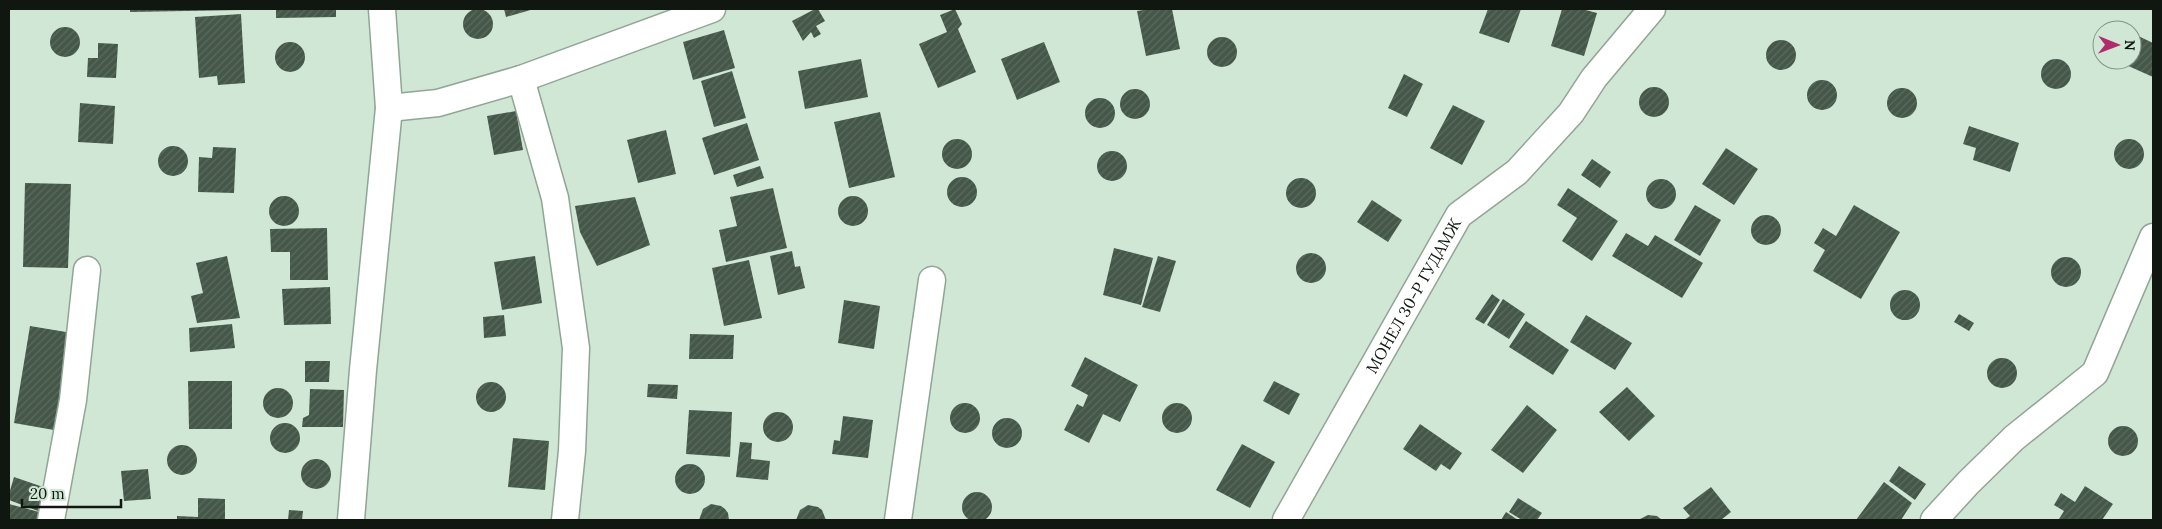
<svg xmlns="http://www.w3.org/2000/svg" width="2162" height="529" font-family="Lora,serif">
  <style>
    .building { fill: url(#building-hatch) }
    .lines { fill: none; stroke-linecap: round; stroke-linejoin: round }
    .minor-casing { stroke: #91a595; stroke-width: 29 }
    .minor { stroke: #fff; stroke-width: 26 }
    .labels { text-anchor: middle; stroke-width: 5; stroke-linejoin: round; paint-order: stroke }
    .street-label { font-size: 16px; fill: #101711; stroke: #d1e7d5 }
  </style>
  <defs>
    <pattern id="building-hatch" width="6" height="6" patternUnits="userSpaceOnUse" patternTransform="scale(1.25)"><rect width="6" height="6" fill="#445748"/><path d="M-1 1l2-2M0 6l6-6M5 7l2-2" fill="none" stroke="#5b6b5e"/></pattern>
  </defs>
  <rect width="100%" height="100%" fill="#d1e7d5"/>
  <path class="building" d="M463 24a15 15 0 1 1 30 0a15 15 0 1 1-30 0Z
    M130 9H242V10L130 12Z
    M276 9H336V17L276 18Z
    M504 9H534L506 17Z
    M815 9H818L825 21 816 26 821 34 814 38 811 32 803 41 792 21Z
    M955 9 962 24 958 29 976 72 938 88 919 44 947 32 940 15Z
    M1150 9H1172L1180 49 1146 56 1137 11Z
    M1488 9H1521L1509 43 1479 33Z
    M1562 9H1582L1597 13 1584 56 1551 46Z
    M241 14 245 83 218 85 217 76 199 78 195 17Z
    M50 42a15 15 0 1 1 30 0a15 15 0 1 1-30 0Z
    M724 30 735 68 693 80 683 42Z
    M2132 33 2153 43V77L2115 60H2132Z
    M1207 52a15 15 0 1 1 30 0a15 15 0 1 1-30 0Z
    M1766 55a15 15 0 1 1 30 0a15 15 0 1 1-30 0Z
    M1044 42 1060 82 1017 100 1001 59Z
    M275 57a15 15 0 1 1 30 0a15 15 0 1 1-30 0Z
    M98 43 118 44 116 78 87 77 88 58H98Z
    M2041 74a15 15 0 1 1 30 0a15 15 0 1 1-30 0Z
    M861 59 868 97 805 109 798 71Z
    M732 71 746 118 714 127 701 81Z
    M1404 74 1423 84 1407 117 1388 108Z
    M1807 95a15 15 0 1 1 30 0a15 15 0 1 1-30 0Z
    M1639 102a15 15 0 1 1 30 0a15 15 0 1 1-30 0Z
    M1887 103a15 15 0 1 1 30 0a15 15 0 1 1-30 0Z
    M1120 104a15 15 0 1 1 30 0a15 15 0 1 1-30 0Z
    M1085 113a15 15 0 1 1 30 0a15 15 0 1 1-30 0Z
    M80 103 115 106 113 144 78 142Z
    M1453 105 1485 121 1462 165 1430 148Z
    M516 111 523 150 494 155 487 116Z
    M880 112 895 177 849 188 834 122Z
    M747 123 759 160 714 175 702 138Z
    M1969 126 2019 143 2010 172 1973 160 1976 148 1963 144Z
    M666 130 676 174 638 183 627 140Z
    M2114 154a15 15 0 1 1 30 0a15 15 0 1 1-30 0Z
    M942 154a15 15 0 1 1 30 0a15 15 0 1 1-30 0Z
    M158 161a15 15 0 1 1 30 0a15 15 0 1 1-30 0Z
    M213 147 236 148 234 193 198 192 199 157 212 158Z
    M1726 148 1758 169 1734 205 1702 184Z
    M1097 166a15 15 0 1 1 30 0a15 15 0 1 1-30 0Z
    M1592 159 1611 172 1600 188 1581 175Z
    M760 166 764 178 737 187 733 175Z
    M947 192a15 15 0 1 1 30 0a15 15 0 1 1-30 0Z
    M1286 193a15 15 0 1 1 30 0a15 15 0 1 1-30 0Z
    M1646 194a15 15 0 1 1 30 0a15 15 0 1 1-30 0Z
    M25 183 71 184 68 268 23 267Z
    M773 188 787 248 726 262 719 230 737 226 730 197Z
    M1568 188 1618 221 1592 261 1562 241 1577 218 1557 205Z
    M269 211a15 15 0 1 1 30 0a15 15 0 1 1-30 0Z
    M838 211a15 15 0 1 1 30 0a15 15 0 1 1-30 0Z
    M635 197 650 245 597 266 580 232 575 206Z
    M1372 200 1402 220 1388 242 1357 222Z
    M1695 205 1721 220 1700 256 1674 240Z
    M1854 205 1900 232 1861 299 1813 271 1825 250 1814 243 1823 228 1836 236Z
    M1751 230a15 15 0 1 1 30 0a15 15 0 1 1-30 0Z
    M327 228 328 280H290V252H271L270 229Z
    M1626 233 1648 246 1655 235 1703 263 1682 298 1612 256Z
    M1114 248 1153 258 1141 305 1103 295Z
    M792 251 795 267 800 266 805 288 778 295 770 256Z
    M1296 268a15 15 0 1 1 30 0a15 15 0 1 1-30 0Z
    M227 256 240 318 197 323 191 296 203 293 196 263Z
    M535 256 542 303 502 310 494 262Z
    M1158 256 1176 261 1160 312 1142 307Z
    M2051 272a15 15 0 1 1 30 0a15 15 0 1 1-30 0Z
    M749 260 762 318 724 326 712 268Z
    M330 287 331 324 284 325 282 289Z
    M1890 305a15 15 0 1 1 30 0a15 15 0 1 1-30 0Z
    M1492 294 1500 300 1484 324 1475 319Z
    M1503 299 1525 314 1509 339 1487 325Z
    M844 300 880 306 874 349 838 343Z
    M1959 314 1974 323 1969 331 1954 322Z
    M504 315 506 336 484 338 483 317Z
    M1586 315 1632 343 1615 370 1570 342Z
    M1526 321 1569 350 1553 375 1509 347Z
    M232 324 235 348 190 352 189 328Z
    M30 326 72 333 54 430 14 423Z
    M690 334 734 335 733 359H689Z
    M1085 357 1138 385 1120 422 1103 414 1089 443 1064 430 1077 404 1083 407 1088 395 1071 386Z
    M1987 373a15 15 0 1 1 30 0a15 15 0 1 1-30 0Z
    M305 361H330L329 382H305Z
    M188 381H232V429H189Z
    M1274 381 1300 394 1289 415 1263 401Z
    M476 397a15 15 0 1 1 30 0a15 15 0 1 1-30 0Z
    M648 384 678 385 677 399 647 397Z
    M1627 387 1655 416 1629 441 1599 412Z
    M263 403a15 15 0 1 1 30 0a15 15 0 1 1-30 0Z
    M310 389 344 390 343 427H302L303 418 309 415Z
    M1162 418a15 15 0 1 1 30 0a15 15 0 1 1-30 0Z
    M950 418a15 15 0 1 1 30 0a15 15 0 1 1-30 0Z
    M1527 405 1557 430 1523 473 1491 450Z
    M689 410 732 412 730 457 686 454Z
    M763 427a15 15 0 1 1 30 0a15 15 0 1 1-30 0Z
    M843 416 873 420 868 458 832 454 834 440 840 441Z
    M992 433a15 15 0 1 1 30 0a15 15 0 1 1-30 0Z
    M270 438a15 15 0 1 1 30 0a15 15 0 1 1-30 0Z
    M1420 424 1462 453 1450 470 1441 464 1436 471 1403 449Z
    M2108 441a15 15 0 1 1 30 0a15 15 0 1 1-30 0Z
    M513 438 549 441 545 490 508 487Z
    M740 442 752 443 751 459 770 461 768 480 736 477Z
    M1242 444 1275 462 1250 508 1216 490Z
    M167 460a15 15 0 1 1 30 0a15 15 0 1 1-30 0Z
    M301 474a15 15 0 1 1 30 0a15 15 0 1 1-30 0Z
    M675 479a15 15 0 1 1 30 0a15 15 0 1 1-30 0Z
    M1899 466 1926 484 1915 500 1889 481Z
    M148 469 151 499 124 501 121 471Z
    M14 477 46 488 38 511 9 500V494Z
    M1884 482 1912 503 1901 520H1856Z
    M2085 486 2113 504 2102 520 2059 519 2064 511 2054 505 2061 493 2075 502Z
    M1711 487 1731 512 1721 520H1684L1690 516 1683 508Z
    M962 507a15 15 0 1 1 30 0a15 15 0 1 1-30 0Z
    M198 498 225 499V520H177V516L198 517Z
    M1518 498 1542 513 1537 520H1522L1509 512Z
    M9 504 43 513 41 520H9Z
    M711 504 721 506 725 509 728 513 729 520H699L703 509Z
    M808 505 818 507 822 510 826 520H796L800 510Z
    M289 510 303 511 302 520H288Z
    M1506 512 1518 520H1501Z
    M1648 515 1657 516 1662 520H1638Z"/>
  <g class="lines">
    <g class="minor-casing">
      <g id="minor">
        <path d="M521 79 555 198 576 348 572 451 565 520"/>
        <path d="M389 108 438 103 521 79 712 9"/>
        <path d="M51 520 73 400 87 270"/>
        <path d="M351 520 363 370 389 108 382 9"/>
        <path d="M898 520 932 280"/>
        <path id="s1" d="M1286 520 1459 215 1517 172 1571 113 1594 78 1652 9"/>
        <path d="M1934 520 1968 483 2014 438 2095 373 2153 237"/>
      </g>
    </g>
    <use href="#minor" class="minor"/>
  </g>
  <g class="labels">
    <g class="street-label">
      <text dy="6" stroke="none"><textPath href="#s1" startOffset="258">МОНЕЛ 30-Р ГУДАМЖ</textPath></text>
    </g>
  </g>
  <rect width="2162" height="529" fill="none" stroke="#101711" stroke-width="20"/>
  <g transform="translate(2117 45) rotate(91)"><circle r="24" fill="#d1e7d5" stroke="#849487"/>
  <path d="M0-4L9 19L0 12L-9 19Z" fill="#b22a6c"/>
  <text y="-8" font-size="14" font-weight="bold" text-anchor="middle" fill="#101711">N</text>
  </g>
  <path d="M22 499v8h99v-8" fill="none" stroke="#101711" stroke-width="2.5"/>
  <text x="30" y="499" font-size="15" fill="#101711" stroke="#d1e7d5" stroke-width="4" paint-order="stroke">20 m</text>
</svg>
